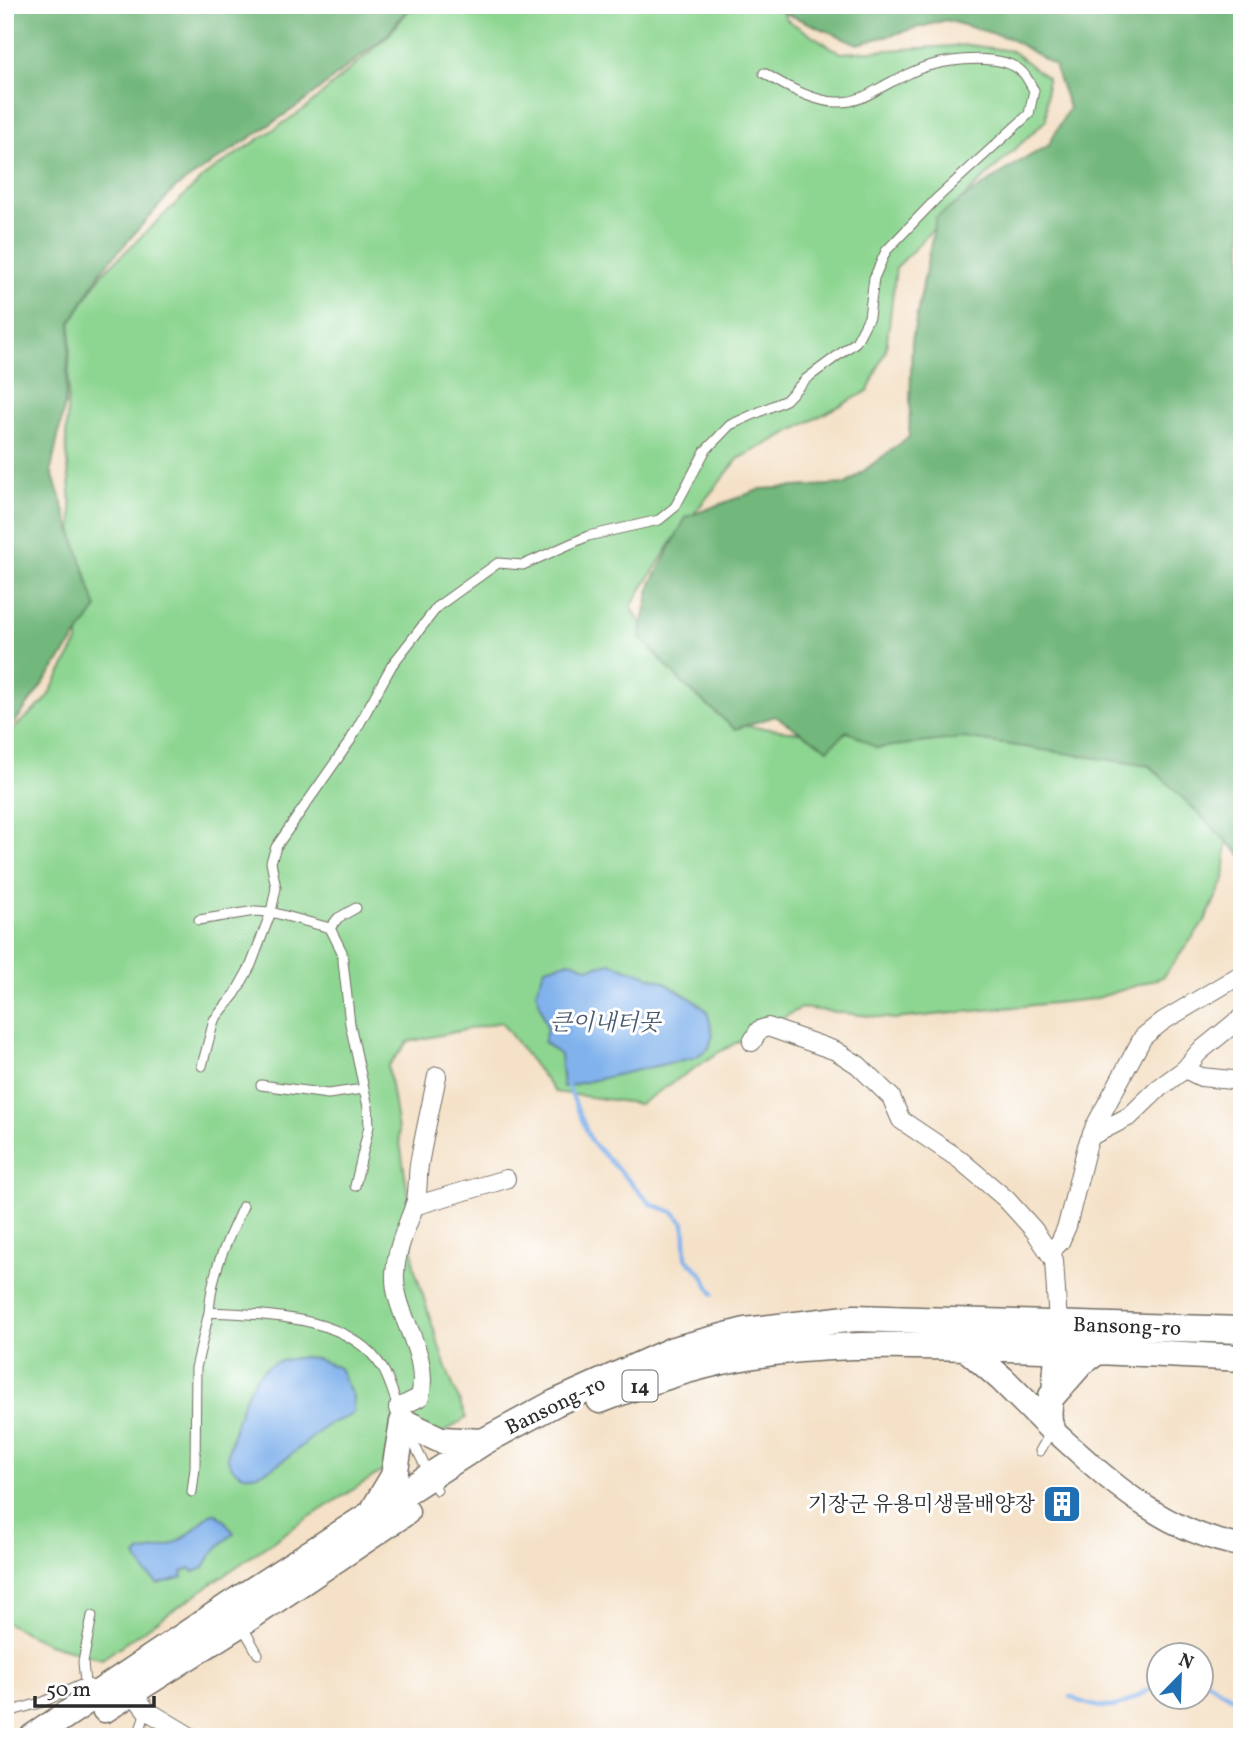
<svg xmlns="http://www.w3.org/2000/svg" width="1247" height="1742" font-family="Vollkorn,'Noto Serif KR',serif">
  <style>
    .green { fill: #8dd691; stroke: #5c805e; stroke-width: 2 }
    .forest { fill: #72b77b; stroke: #4e7153; stroke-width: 2 }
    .water { fill: #81b2ec; stroke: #566e8c; stroke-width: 2 }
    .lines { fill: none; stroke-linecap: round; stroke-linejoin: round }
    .stream { stroke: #81b2ec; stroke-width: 4.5 }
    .service-casing { stroke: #716b62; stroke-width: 11 }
    .minor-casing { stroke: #716b62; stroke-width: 20 }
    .tertiary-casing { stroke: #716b62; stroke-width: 24 }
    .primary-casing { stroke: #716b62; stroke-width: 29 }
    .service { stroke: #fff; stroke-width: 9 }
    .minor { stroke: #fff; stroke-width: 18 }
    .tertiary { stroke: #fff; stroke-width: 21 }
    .primary { stroke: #fff; stroke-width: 26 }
    .labels { text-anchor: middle; stroke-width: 6; stroke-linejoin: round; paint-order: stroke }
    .shield { fill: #fff; stroke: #6b6b6b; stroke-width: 2 }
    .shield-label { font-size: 19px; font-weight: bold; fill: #2b2b2b }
    .street-label { font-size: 21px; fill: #2b2b2b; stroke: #fff }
    .poi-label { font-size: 21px; fill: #2b2b2b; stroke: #fff; text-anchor: end }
    .water-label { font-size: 23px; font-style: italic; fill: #495a6f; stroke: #fff }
  </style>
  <rect width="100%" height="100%" fill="#fff"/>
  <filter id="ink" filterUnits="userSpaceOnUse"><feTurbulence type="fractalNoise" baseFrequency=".0143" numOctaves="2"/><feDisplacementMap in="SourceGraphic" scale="14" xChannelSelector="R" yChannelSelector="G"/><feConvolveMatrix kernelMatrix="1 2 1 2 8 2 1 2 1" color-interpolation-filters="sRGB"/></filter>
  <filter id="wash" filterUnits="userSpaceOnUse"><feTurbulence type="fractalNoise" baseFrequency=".00686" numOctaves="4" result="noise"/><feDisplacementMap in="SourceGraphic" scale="28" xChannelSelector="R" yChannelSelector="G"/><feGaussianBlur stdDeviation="1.57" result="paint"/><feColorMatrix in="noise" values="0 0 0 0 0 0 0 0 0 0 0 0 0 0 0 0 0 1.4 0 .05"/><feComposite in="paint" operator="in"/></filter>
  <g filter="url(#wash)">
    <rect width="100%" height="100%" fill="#f4e1c7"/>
    <path class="green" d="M413 5H779L787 20 841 53 969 45 1012 51 1047 78 1046 120 960 201 896 268 886 349 868 391 738 459 675 537 631 606 662 661 729 724 822 735 960 722 1166 755 1230 797 1224 880 1205 921 1163 977 1094 999 895 1019 801 1008 719 1052 640 1104 555 1092 501 1022 408 1042 388 1066 409 1200 414 1267 445 1365 466 1418 297 1525 102 1659 48 1644 5 1622V736L45 701 78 642 79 610 66 439 71 322 102 274 208 173 306 108 387 37Z"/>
    <path class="forest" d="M5 5H410L388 34 305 101 174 189 101 271 71 322 65 403 51 470 97 608 16 721 5 730Z
      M778 5H1242V856L1150 766 963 738 877 748 847 731 828 749 775 716 735 729 684 685 640 637 651 584 686 517 761 489 846 484 909 437 912 340 936 217 1017 163 1048 146 1069 108 1054 65 1009 38 946 20 858 44 780 11Z"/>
    <path class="water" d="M571 961 589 968 611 963 662 981 695 1001 707 1011 713 1034 709 1048 696 1057 563 1087 560 1055 544 1042 547 1028 536 991 545 968Z
      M305 1357 317 1359 339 1368 353 1397V1413C347 1419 336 1420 329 1424 307 1438 245 1508 227 1457 234 1431 245 1376 272 1364 282 1359 293 1359 305 1357Z
      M215 1513 224 1520 234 1533C222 1543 210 1553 204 1568L194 1572 190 1568 182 1572 183 1577 158 1584 146 1573 136 1557 141 1552C175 1549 186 1538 210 1514Z"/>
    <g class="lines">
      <path class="stream" d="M568 1086 591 1141 651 1204 673 1212 684 1223 686 1258 702 1274 713 1294
        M1202 1679 1242 1703
        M1070 1697C1113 1717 1122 1705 1160 1683"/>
    </g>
  </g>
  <g filter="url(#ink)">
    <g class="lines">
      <g class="service-casing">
        <path id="service" d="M199 920 255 911 271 912 330 928 342 952 350 1024 368 1107 369 1126 355 1186
          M330 928 338 918 356 908
          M202 1066 214 1020 235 994 251 965 271 912 276 888 271 862 276 847 350 741 392 665 438 606 498 563 523 565 588 536 659 520 675 507 705 451 730 425 786 400 806 379 856 342 869 317 874 278 886 251 936 199 1029 114 1034 90C1030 85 1027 76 1022 72 1003 53 952 59 928 66 916 69 905 76 893 81 873 91 862 102 839 102 816 103 783 85 764 73
          M261 1085 328 1094 363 1089
          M243 1206C226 1244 212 1269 209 1312 266 1315 350 1314 383 1369 390 1381 394 1397 399 1410
          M408 1432 437 1490
          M1040 1451 1052 1430
          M192 1492 195 1468 196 1368 209 1312
          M241 1624 258 1654
          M85 1683 83 1662 92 1616
          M5 1713 43 1702 85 1683 98 1688
          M138 1737 146 1710"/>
      </g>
      <g class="minor-casing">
        <path id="minor" d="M752 1042 759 1030 768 1027 836 1051 858 1065 891 1097 901 1120 959 1159 1006 1199 1034 1230 1054 1260 1058 1323
          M1185 1069 1201 1077 1242 1081
          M1091 1136 1130 1116 1159 1088 1185 1069 1199 1052 1242 1017
          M414 1206 506 1179
          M1049 1253 1060 1242 1067 1226 1087 1146 1095 1126 1143 1037 1163 1021 1242 974
          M398 1408 420 1397C431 1351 393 1315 395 1274 396 1250 406 1229 414 1207 419 1195 417 1178 419 1165 424 1135 431 1106 437 1076
          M132 1692 146 1710 191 1737"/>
      </g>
      <g class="tertiary-casing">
        <path id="tertiary" d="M1057 1335 1051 1413 1052 1429C1111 1482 1161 1531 1242 1546"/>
      </g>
      <g class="primary-casing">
        <path id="primary" d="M965 1347 1002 1379 1052 1429
          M1052 1396 1081 1363 1098 1351
          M600 1400C643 1383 691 1367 737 1358 814 1343 893 1345 971 1347 1061 1349 1151 1353 1242 1358
          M375 1508 394 1476 403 1422 441 1440 483 1442
          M105 1709 241 1623 406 1512
          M33 1737 230 1605 483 1442 555 1403 673 1350 745 1331 855 1318 1242 1330"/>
      </g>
      <use href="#service" class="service"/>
      <use href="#minor" class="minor"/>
      <use href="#tertiary" class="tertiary"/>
      <use href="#primary" class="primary"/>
    </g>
  </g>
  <defs>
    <g id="building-square" transform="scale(2.0125)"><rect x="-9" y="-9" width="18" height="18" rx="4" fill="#1f6fb2" stroke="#fff"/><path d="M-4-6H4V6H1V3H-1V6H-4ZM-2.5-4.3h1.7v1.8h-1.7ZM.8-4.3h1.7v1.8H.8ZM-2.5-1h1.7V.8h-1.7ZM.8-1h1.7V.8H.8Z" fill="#fff"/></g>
  </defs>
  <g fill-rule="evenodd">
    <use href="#building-square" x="1062" y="1504"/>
  </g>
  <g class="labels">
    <rect class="shield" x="622.5" y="1370.5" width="35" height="31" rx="5"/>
    <g class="shield-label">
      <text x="640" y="1393">14</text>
    </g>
    <g class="street-label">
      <text transform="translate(1127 1326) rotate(2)" y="7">Bansong-ro</text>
      <text transform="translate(555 1405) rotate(-26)" y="7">Bansong-ro</text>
    </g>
    <g class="poi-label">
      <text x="1035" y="1511">기장군 유용미생물배양장</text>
    </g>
    <g class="water-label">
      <text x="605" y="1030">큰이내터못</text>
    </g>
  </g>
  <rect width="1247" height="1742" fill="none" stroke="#fff" stroke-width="28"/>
  <g transform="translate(1180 1676) rotate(23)"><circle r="33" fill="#ffffff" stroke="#aaaaaa" stroke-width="2"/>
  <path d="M0-5L12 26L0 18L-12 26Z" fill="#1f6fb2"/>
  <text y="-10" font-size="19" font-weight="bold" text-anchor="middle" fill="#2b2b2b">N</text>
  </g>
  <path d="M35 1696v10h119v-10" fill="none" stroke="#2b2b2b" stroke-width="3.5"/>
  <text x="46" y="1696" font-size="21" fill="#2b2b2b" stroke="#ffffff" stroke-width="5" paint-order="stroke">50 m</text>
</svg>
